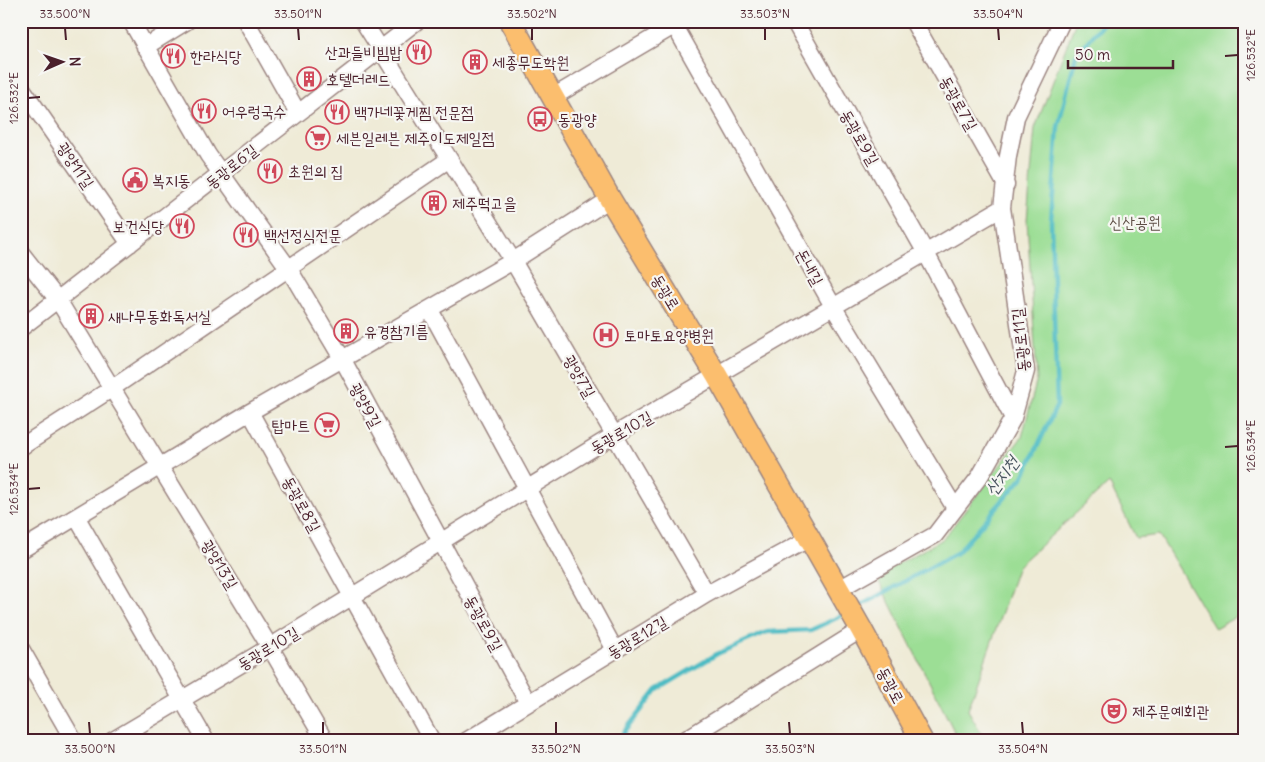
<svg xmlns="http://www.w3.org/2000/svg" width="1265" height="762" font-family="Delius,'Poor Story',sans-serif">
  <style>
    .green { fill: #9cde95; stroke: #737e60 }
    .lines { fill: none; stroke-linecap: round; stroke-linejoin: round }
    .stream { stroke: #4dbcc4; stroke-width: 4.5 }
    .minor-casing { stroke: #9c8581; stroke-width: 19 }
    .major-casing { stroke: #9c8581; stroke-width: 24 }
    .minor { stroke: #fff; stroke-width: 16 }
    .major { stroke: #fbbe6e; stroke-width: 21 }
    .ticks { fill: none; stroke: #4a1f2b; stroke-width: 2 }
    .labels { text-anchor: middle; stroke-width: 4.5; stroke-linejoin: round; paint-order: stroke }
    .poi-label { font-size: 16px; fill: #4a1f2b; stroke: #f6f6f2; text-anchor: start }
    .street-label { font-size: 16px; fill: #4a1f2b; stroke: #f6f6f2 }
    .park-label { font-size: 16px; fill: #5e4f46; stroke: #f6f6f2 }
    .water-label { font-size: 18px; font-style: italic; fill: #4b5661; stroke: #f6f6f2 }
    .neatline { fill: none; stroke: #4a1f2b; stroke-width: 2 }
    .ticks-label { font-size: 12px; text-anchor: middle; fill: #4a1f2b }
  </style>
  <rect width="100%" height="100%" fill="#f6f6f2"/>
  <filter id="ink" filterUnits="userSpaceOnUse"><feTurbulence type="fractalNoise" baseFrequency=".02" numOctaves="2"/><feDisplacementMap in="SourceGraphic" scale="10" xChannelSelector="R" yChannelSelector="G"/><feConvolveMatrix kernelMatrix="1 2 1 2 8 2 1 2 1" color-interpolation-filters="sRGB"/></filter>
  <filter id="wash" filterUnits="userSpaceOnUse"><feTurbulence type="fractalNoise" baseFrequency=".0096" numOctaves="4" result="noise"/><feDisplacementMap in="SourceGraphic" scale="20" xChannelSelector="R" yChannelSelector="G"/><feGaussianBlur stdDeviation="1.12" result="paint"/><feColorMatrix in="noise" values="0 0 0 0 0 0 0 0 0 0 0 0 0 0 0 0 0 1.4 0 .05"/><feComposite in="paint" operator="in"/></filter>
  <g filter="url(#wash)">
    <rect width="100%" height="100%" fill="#efebd7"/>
    <path class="green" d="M1076 21H1244V612L1215 629 1159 535 1136 538 1109 483 1018 566 968 710 986 741H959L876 576 943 539 1022 437 1037 379 1027 220 1035 128Z"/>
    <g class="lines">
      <path class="stream" d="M856 608 958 552 1023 477 1057 405 1051 221 1058 127 1076 55 1105 21
        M617 741 657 690 717 654 767 632 811 630 845 614"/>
    </g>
  </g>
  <g filter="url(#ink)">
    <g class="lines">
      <g class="minor-casing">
        <path id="minor" d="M131 21 208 155 289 269 343 360 528 703
          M246 21 298 113
          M363 21 513 261 707 594
          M672 21 834 308 955 508
          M794 21 926 253 1013 418
          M913 21 1006 185
          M145 47 187 21
          M21 87 130 244
          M553 97 682 21
          M21 253 58 300 270 647 325 741
          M430 310 615 650
          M21 328 417 21
          M250 412 432 741
          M21 447 111 389 448 160
          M77 518 206 741
          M21 550 250 412 513 261 610 199
          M839 589 935 535 980 476 1013 418 1026 371 1002 208 1008 156 1016 117 1062 21
          M21 649 74 741
          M112 741 270 647 614 435 1002 208
          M466 741 707 594 810 538
          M683 741 862 629"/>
      </g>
      <g class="major-casing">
        <path id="major" d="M510 21 610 199 717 376 861 629 922 741"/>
      </g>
      <use href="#minor" class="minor"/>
      <use href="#major" class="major"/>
    </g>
  </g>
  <path class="ticks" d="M65 28 66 40M298 28 299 40M532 28V40M765 28V40M998 28 999 40M1225 56 1238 55M28 98 40 97M1225 447 1238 446M28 489 40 488M89 722 90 734M323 722V734M556 722V734M789 722 790 734M1022 722 1023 734"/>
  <defs>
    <g id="restaurant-ring" transform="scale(1.25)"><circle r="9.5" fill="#f6f6f2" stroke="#d1495b" stroke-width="1.5"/><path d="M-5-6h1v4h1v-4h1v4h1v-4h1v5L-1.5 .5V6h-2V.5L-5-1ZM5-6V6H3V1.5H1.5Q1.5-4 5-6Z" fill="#d1495b"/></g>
    <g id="building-ring" transform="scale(1.25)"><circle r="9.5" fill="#f6f6f2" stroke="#d1495b" stroke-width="1.5"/><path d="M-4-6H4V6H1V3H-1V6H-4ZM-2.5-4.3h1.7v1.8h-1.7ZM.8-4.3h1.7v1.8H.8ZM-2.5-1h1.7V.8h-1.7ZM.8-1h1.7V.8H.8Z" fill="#d1495b"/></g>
    <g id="bus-ring" transform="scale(1.25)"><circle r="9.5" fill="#f6f6f2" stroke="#d1495b" stroke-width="1.5"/><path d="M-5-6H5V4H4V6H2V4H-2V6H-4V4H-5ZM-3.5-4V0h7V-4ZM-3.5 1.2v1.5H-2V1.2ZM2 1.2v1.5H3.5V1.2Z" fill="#d1495b"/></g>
    <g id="supermarket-ring" transform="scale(1.25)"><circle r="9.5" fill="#f6f6f2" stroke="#d1495b" stroke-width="1.5"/><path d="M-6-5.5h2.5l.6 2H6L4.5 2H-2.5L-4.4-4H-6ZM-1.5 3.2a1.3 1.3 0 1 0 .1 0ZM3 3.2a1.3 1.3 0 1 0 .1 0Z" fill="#d1495b"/></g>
    <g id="civic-ring" transform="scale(1.25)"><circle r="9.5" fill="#f6f6f2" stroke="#d1495b" stroke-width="1.5"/><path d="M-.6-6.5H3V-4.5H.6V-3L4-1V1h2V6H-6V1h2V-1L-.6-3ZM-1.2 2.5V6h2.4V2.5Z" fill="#d1495b"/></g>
    <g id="hospital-ring" transform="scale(1.25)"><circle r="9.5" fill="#f6f6f2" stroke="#d1495b" stroke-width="1.5"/><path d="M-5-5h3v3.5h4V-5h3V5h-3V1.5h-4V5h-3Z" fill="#d1495b"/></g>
    <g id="theatre-ring" transform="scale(1.25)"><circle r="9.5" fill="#f6f6f2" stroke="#d1495b" stroke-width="1.5"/><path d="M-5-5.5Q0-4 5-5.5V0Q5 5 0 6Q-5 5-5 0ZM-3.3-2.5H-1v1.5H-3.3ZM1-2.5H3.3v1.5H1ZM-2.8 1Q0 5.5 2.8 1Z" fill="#d1495b"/></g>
  </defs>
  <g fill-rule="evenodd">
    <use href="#restaurant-ring" x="419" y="52"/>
    <use href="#restaurant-ring" x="173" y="56"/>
    <use href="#building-ring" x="475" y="62"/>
    <use href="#building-ring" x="309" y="79"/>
    <use href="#restaurant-ring" x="204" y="111"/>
    <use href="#restaurant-ring" x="337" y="112"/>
    <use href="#bus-ring" x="540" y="119"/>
    <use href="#supermarket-ring" x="318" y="138"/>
    <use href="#restaurant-ring" x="270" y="171"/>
    <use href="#civic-ring" x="135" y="180"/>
    <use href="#building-ring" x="434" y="203"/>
    <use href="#restaurant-ring" x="182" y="226"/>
    <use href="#restaurant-ring" x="246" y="235"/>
    <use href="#building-ring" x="91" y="316"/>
    <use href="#building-ring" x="346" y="331"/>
    <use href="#hospital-ring" x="606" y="335"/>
    <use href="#supermarket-ring" x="327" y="425"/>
    <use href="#theatre-ring" x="1114" y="711"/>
  </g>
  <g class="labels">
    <g class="poi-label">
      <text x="402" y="58" text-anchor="end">산과들비빔밥</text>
      <text x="190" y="62">한라식당</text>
      <text x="492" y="68">세종무도학원</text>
      <text x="326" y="85">호텔더레드</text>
      <text x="222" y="117">어우렁국수</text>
      <text x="354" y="118">백가네꽃게찜 전문점</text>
      <text x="558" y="125">동광양</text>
      <text x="336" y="144">세븐일레븐 제주이도제일점</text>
      <text x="288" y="177">초원의 집</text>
      <text x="152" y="186">복지동</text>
      <text x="452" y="209">제주떡고을</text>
      <text x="164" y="232" text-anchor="end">보건식당</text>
      <text x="264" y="241">백선정식전문</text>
      <text x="108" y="322">새나무동화독서실</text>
      <text x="364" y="337">유경참기름</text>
      <text x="624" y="341">토마토요양병원</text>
      <text x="310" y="431" text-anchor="end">탑마트</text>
      <text x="1132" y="717">제주문예회관</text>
    </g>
    <g class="street-label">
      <text transform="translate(959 103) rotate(61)" y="6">동광로7길</text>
      <text transform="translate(860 137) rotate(60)" y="6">동광로9길</text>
      <text transform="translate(76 165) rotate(56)" y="6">광양11길</text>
      <text transform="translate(231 166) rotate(-38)" y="6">동광로6길</text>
      <text transform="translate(810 267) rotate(61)" y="6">돈내길</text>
      <text transform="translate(666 292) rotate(59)" y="6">동광로</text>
      <text transform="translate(1020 340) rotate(-96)" y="6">동광로11길</text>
      <text transform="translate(580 376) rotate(60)" y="6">광양7길</text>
      <text transform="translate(366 405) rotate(62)" y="6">광양9길</text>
      <text transform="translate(621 432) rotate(-30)" y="6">동광로10길</text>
      <text transform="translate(302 504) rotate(61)" y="6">동광로8길</text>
      <text transform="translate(220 564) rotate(59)" y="6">광양13길</text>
      <text transform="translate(484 623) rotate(61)" y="6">동광로9길</text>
      <text transform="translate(637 637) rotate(-31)" y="6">동광로12길</text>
      <text transform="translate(268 648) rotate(-31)" y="6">동광로10길</text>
      <text transform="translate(891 685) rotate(62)" y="6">동광로</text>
    </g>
    <g class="park-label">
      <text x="1135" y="228">신산공원</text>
    </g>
    <g class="water-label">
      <text transform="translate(1002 476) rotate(-54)" y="6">산지천</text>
    </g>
  </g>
  <rect width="1265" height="762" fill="none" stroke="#f6f6f2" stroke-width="55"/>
  <g transform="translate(62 62) rotate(88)" stroke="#f6f6f2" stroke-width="4" paint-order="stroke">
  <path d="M0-4L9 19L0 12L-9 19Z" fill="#4a1f2b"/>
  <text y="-8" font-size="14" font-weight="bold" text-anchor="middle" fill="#4a1f2b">N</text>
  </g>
  <path d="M1068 60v8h105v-8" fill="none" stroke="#4a1f2b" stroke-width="2.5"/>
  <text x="1075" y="60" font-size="15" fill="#4a1f2b" stroke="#f6f6f2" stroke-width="4" paint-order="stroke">50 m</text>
  <rect x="28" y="28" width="1210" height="706" class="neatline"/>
  <g class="ticks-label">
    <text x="65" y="18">33.500°N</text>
    <text x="298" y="18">33.501°N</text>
    <text x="532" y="18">33.502°N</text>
    <text x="765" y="18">33.503°N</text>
    <text x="998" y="18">33.504°N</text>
    <text transform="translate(1251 55) rotate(-90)" y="4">126.532°E</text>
    <text transform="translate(14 98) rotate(-90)" y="4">126.532°E</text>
    <text transform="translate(1251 446) rotate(-90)" y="4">126.534°E</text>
    <text transform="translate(14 489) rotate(-90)" y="4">126.534°E</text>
    <text x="90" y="753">33.500°N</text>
    <text x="323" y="753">33.501°N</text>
    <text x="556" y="753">33.502°N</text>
    <text x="790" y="753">33.503°N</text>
    <text x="1023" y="753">33.504°N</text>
  </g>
</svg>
